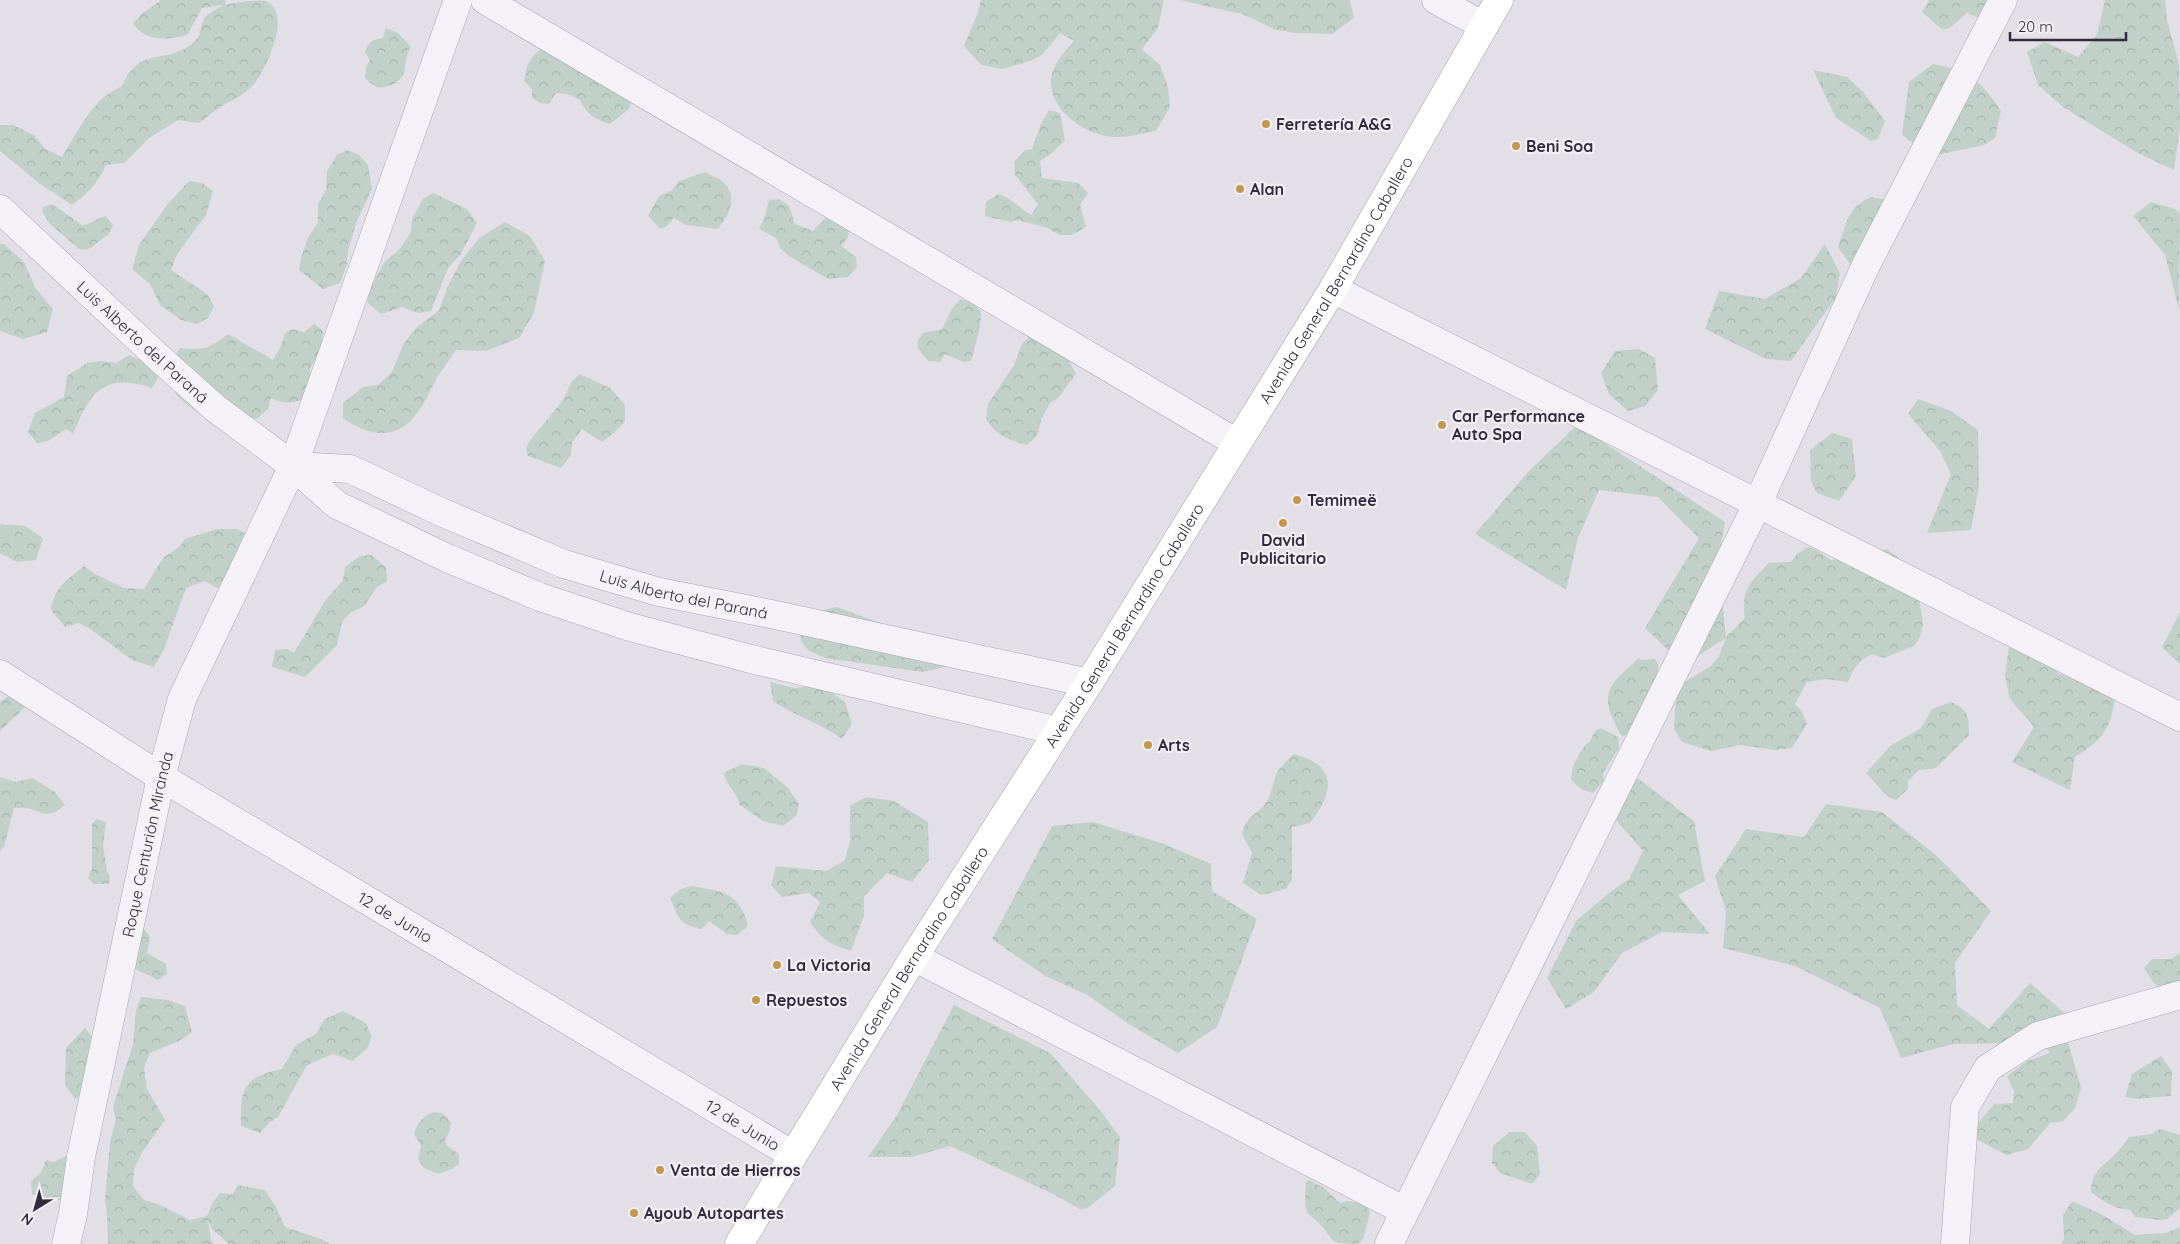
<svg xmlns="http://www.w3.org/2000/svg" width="2180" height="1244" font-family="Quicksand,sans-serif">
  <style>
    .forest { fill: url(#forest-crowns) }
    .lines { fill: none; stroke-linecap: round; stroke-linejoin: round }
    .street-casing { stroke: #aaa5b1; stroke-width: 29 }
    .primary-casing { stroke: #a7a0b2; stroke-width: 29 }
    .street { stroke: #f4f2f6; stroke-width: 28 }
    .primary { stroke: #fff; stroke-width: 28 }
    .poi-dot { fill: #c3984e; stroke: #f1eff5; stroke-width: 2 }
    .labels { text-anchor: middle; stroke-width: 4.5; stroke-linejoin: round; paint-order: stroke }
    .poi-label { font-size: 16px; font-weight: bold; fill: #322a3d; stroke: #f1eff5; text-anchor: start }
    .street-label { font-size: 16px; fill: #322a3d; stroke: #f1eff5 }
  </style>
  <defs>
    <pattern id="forest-crowns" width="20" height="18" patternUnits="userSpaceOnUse" patternTransform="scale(1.25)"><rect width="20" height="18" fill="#c1d1c9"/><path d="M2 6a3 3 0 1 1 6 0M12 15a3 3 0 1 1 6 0" fill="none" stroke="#a6b4ae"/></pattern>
  </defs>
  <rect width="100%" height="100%" fill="#e3dfe7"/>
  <path class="forest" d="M161 0H226L225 5C235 2 256 0 266 1 292 13 268 64 257 80 249 93 233 100 220 107 213 111 206 118 199 123L178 120 149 138 124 163 106 165C99 182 87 194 72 205L40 184 0 151V125H13L34 135 44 148 62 157C79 130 92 99 122 86 142 42 167 68 196 40 202 34 200 22 206 16 211 12 218 9 223 5L202 8 188 34C172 41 143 42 133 23L142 14Z
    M981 0H1164L1158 28 1142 49 1160 65 1168 87 1170 107 1156 131C1144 133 1131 137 1118 137 1089 138 1049 112 1051 80 1052 64 1064 52 1074 41L1060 33 1042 55 1030 61 1002 69 981 65 964 46 978 12Z
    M1179 0H1350L1354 18 1332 34 1294 33 1274 29 1242 14Z
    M1929 0H2012L1979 18 1967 13C1939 37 1948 33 1922 12Z
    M2105 0H2165L2167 20 2179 64 2180 128 2174 170 2136 152 2063 107 2038 85 2027 52 2045 42 2078 57 2097 35Z
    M386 28 398 33 411 47C400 62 413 80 385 87 376 89 371 84 365 78L366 68 370 60 365 52C368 42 373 39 383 38Z
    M548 45 633 97 629 109 610 124C596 120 586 114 580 100L567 94 556 93 549 104 540 103 532 98V89L524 81C528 60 530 56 548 45Z
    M1933 64C1970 71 1980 80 2001 111L1995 138 1984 145 1932 156 1902 135 1909 82Z
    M1813 70 1847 77 1863 92 1885 121 1878 139 1871 141 1836 118Z
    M1049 110 1060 113 1065 140 1052 153 1040 161 1042 178 1078 183 1088 193 1080 205 1086 227 1072 235H1060L1045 227 1016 220 1010 222 985 216 986 202 998 194C1011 198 1020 208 1031 215L1038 204 1015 175 1014 162 1025 150 1032 149 1041 124Z
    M347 150 359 155 368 165 372 189 356 223 348 251 347 264 340 283 323 289 299 270 301 258 308 238 318 222V204L326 190 327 171 337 155Z
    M705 172C710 175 717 177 722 181 739 196 730 216 717 229L686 225 674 218 667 226 660 229 648 216 659 196 671 191 679 181Z
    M189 181 202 183 213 191 206 215 177 254 171 270 207 294 214 306 208 318 197 324 181 320 160 305 150 284 132 269 139 245 167 205Z
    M433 193 467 209 477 223 461 254 448 268 431 311 418 313 402 307 381 314 368 303 367 294 385 261 399 250 411 232 412 219 423 199Z
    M1871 197 1891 201 1853 269 1838 247C1847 224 1846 208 1871 197Z
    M779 199 789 206 795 224 813 231 831 212 850 226 848 237 841 246 856 257 857 267 848 277 828 279 789 256 780 248 776 238 759 229 765 216 769 200Z
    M2151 202 2175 209 2180 214 2179 310 2165 255 2133 216Z
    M52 204 82 225C91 225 97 217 106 216L113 225 108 235C97 240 92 253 79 249L49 223 42 211 43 207Z
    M505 222 530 236 545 261 534 313 519 338 486 351 456 350C450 359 444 367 438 376 431 388 426 402 417 413 396 442 368 436 343 418V403L363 387 378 385 392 372 404 343 415 329 439 310 448 286 461 261 479 238Z
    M0 244H4L24 262 36 289 53 309 47 332 23 339 0 331Z
    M1825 244 1840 273 1836 297 1791 361 1766 359 1705 329 1719 291 1765 299 1801 278Z
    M961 299 974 304 981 311 980 327 971 361 963 362 945 354 940 362 928 361 917 347 918 340 923 333 942 329C949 317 949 309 961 299Z
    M314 324 323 331 321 351 310 368 309 397C294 403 286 405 271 398L268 409 257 419 247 417 220 403 197 412C170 394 160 377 180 348 203 351 210 348 228 334L273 360 281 346 285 333 292 329 304 332Z
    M1035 332 1068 359 1076 374 1058 398 1050 403 1041 420 1037 436 1027 445C1007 439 998 437 986 419L988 404 1014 365 1022 344Z
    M1639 349 1655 358 1658 390 1645 406 1628 411 1609 394 1601 373 1615 351Z
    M129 355 147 363 159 376 152 388C102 372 91 392 73 434L66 429 48 441 37 443 28 432 35 413 64 397 67 376 87 363 102 361 116 363Z
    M580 374 610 388 625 405V421L614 433 602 442 582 429 572 443 571 455 561 468 528 456 526 448 529 442 563 400 572 381Z
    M1918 399 1951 411 1978 430 1979 486 1971 530 1927 533 1951 474 1940 451 1908 414Z
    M1577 425 1725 522 1718 561 1726 637 1745 618C1740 591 1751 581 1769 563L1791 562 1797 554 1808 547 1815 549 1831 560 1850 557 1867 558 1886 549 1903 561 1917 582 1923 625 1919 639 1914 646 1884 658 1872 654C1858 661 1854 668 1848 682L1826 679 1807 682 1795 704 1802 712 1807 724 1792 748 1775 750 1740 745 1712 751 1682 742 1674 729 1676 696 1681 684 1711 666 1719 656 1726 638 1684 665 1645 628 1699 538 1658 497 1599 490 1578 538 1566 590 1475 534 1527 473Z
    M1832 433 1852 439 1856 476 1839 501 1817 493 1811 481 1810 450Z
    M0 524 25 526 43 538 36 560 17 562 0 553Z
    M217 529H237L253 538 257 556 254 584 217 588 205 581 186 588 164 649 154 667 132 660 89 628 78 623 65 627 51 610C54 587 67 580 84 566L97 575 124 588 144 589 163 558 180 546 185 539Z
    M371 555 386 567 387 581 377 587 364 606 350 613 342 622 337 645 305 677 272 667 275 650 287 649 294 653 325 601 343 580 345 567 360 556Z
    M836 607 892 627 921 635 953 638 961 651 956 664 923 672 825 658 808 650 802 643 799 632 811 613Z
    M2180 612V664L2162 647Z
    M2012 625 2058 673 2115 697C2111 730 2102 740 2075 757L2070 790 2012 762 2034 727 2010 699 2005 675Z
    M1639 658 1641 660 1655 659C1668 672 1639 719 1632 734L1622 736C1617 730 1616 725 1613 719 1598 689 1619 677 1639 658Z
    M770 682 795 688 822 685 845 702 852 724 842 739C821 723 795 716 773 701Z
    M16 691 26 706 0 731V702Z
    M1951 702C1969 710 1969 716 1969 735L1936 768 1919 770 1908 781V789L1896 800 1888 797 1866 773 1890 746 1921 728 1932 709Z
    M1601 728 1618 737 1619 748 1603 773 1604 781 1593 793C1583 790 1577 788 1571 779L1573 766 1582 749 1590 741 1595 731Z
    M1294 754C1339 766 1334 792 1310 823L1292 827V880L1286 889 1261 895 1243 883 1252 853 1242 834C1247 814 1255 817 1265 804 1273 793 1273 780 1278 771 1282 765 1289 759 1294 754Z
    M742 764 764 768 788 788 799 804 797 815 783 826 763 821 740 805C737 791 726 786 724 773Z
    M0 777 16 782 32 778 55 792 65 805C50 817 48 815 31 809 26 807 19 808 14 808L4 847 0 851Z
    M1637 778 1694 821 1705 881 1678 895 1710 934 1662 932 1622 953 1594 992 1566 1009 1547 978 1576 921 1609 893 1629 879 1643 851 1616 820V788Z
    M866 797 894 801 928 822 929 860 912 882 887 873 864 896V916L851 951C830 944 823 941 810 922L820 902 808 893 782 897 771 885 776 866 826 871 845 860 850 841V806Z
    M1826 804 1882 812 1937 856 1991 911 1955 963 1957 1005 1989 1029 2030 983 2067 1015 2027 1043 1953 1044 1901 1058 1880 1008 1795 966 1723 948 1726 912 1715 876 1746 829 1804 837Z
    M97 819 106 822 103 846 107 871 110 877 109 884H94L88 878 92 869V824Z
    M1093 822 1164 844 1211 864 1212 891 1257 919 1217 1027 1178 1053 1127 1023 1086 994 1045 976 992 939 1052 826Z
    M692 886C715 891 732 889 743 912 746 918 748 921 747 927L737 935 727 934 709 921 701 929C678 924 679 918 670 898L681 889Z
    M141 925 150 937 147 953 166 964 167 974 158 980 131 967Z
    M2180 953V992L2168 994 2153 982 2144 968 2152 959H2171Z
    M141 997 168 1000 185 1006 192 1032 179 1041 150 1053 144 1068 147 1089 165 1120 143 1151 134 1169 133 1186 144 1200 158 1204 190 1220 207 1216 213 1202 220 1193 233 1194 238 1185 265 1190 276 1207 285 1227 321 1239 330 1244H229L212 1229 208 1219 211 1240 214 1244H108L107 1214 105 1200 110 1142 116 1119 113 1107 133 1044 136 1010Z
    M954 1005 1050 1053 1099 1109 1120 1137 1115 1186 1089 1207 1081 1210 1055 1195 950 1146 912 1157H868L897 1115Z
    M343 1011 366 1023 372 1037 368 1047 353 1061 333 1054 307 1065 278 1117 270 1122 260 1133 241 1126C240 1088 244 1077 282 1069L296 1045 316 1034 325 1019Z
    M85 1028 95 1041 85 1092 75 1099 65 1085 66 1048Z
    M2065 1031 2081 1088 2075 1108 2063 1121 2050 1123 2028 1149 2007 1155 1976 1139 1974 1128 1994 1104 2013 1103 2014 1092 2007 1076 2027 1061 2050 1053 2039 1040Z
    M2161 1056 2172 1071 2171 1096 2137 1099 2125 1097 2132 1074Z
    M433 1112 442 1113 451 1122 450 1130 445 1141 447 1146 459 1154V1164L452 1169 438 1174 424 1168 418 1159 421 1146 414 1134C418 1122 422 1117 433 1112Z
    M2160 1129 2180 1135V1208L2167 1219 2160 1220 2135 1217 2130 1210C2114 1209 2103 1201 2091 1192 2092 1168 2105 1166 2119 1150 2123 1146 2126 1141 2129 1137L2151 1134Z
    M1510 1132H1525L1537 1146 1540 1174 1532 1184 1500 1173 1492 1163 1493 1146Z
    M66 1156 73 1164 62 1200 45 1199 32 1194 31 1181 40 1174 46 1160 54 1162Z
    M1309 1180 1324 1188 1340 1203 1347 1201 1364 1204 1370 1212 1363 1239 1358 1244C1326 1244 1336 1240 1317 1221 1314 1219 1310 1216 1308 1213 1303 1206 1306 1191 1306 1182Z
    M2072 1201 2101 1214 2135 1235 2166 1233 2180 1227V1244H2061L2064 1239 2063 1215Z"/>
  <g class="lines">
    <g class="street-casing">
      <g id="street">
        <path d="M485 0 1237 443"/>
        <path d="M1436 0 1484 26"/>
        <path id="s1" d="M0 209 158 357 215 408 293 466 337 505 447 558 540 597 630 627 751 659 1058 731"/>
        <path d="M1333 289 2180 717"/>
        <path id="s2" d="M293 466 350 469 441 512 564 564 659 592 771 614 1089 683"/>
        <path id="s3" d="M0 674 161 777 793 1155"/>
        <path d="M914 957 1405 1211"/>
        <path id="s4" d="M66 1244 73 1214 81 1157 161 777 182 699 293 466 458 0"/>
        <path d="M1389 1244 1757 505 1866 265 2003 0"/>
        <path d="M1955 1244 1965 1107 1988 1068 2038 1036 2180 995"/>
      </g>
    </g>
    <g class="primary-casing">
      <g id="primary">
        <path id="s5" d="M739 1244 914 957 1089 683 1333 289 1499 0"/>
      </g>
    </g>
    <use href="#street" class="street"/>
    <use href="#primary" class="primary"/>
  </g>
  <g class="poi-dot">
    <circle cx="1266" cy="124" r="5"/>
    <circle cx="1516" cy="146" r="5"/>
    <circle cx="1240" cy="189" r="5"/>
    <circle cx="1442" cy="425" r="5"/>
    <circle cx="1297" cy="500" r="5"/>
    <circle cx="1283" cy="523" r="5"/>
    <circle cx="1148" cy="745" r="5"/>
    <circle cx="777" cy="965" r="5"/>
    <circle cx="756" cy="1000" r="5"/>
    <circle cx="660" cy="1170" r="5"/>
    <circle cx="634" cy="1213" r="5"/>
  </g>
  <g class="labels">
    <g class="poi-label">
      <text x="1276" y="130">Ferretería A&amp;G</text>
      <text x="1526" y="152">Beni Soa</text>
      <text x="1250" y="195">Alan</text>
      <text x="1452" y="422">Car Performance<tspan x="1452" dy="18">Auto Spa</tspan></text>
      <text x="1307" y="506">Temimeë</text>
      <text x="1283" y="546" text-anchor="middle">David<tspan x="1283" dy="18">Publicitario</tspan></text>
      <text x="1158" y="751">Arts</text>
      <text x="787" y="971">La Victoria</text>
      <text x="766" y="1006">Repuestos</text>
      <text x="670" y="1176">Venta de Hierros</text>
      <text x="644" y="1219">Ayoub Autopartes</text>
    </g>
    <g class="street-label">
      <text dy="6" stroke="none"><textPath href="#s5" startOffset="1134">Avenida General Bernardino Caballero</textPath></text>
      <text dy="6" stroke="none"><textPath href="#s1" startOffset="195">Luis Alberto del Paraná</textPath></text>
      <text dy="6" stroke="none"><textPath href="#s2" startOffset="415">Luis Alberto del Paraná</textPath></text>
      <text dy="6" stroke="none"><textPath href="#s5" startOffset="729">Avenida General Bernardino Caballero</textPath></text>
      <text dy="6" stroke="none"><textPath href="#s4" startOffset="408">Roque Centurión Miranda</textPath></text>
      <text dy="6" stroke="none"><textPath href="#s3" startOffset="464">12 de Junio</textPath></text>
      <text dy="6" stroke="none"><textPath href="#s5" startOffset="324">Avenida General Bernardino Caballero</textPath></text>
      <text dy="6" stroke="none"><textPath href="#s3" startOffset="869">12 de Junio</textPath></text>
    </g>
  </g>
  <g transform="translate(35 1209) rotate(217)" stroke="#f1eff5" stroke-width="4" paint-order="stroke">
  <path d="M0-4L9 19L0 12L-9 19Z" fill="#322a3d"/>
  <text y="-8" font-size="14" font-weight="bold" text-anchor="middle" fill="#322a3d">N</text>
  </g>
  <path d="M2010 32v8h116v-8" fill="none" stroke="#322a3d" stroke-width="2.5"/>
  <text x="2018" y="32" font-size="15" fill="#322a3d" stroke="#f1eff5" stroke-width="4" paint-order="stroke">20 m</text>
</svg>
